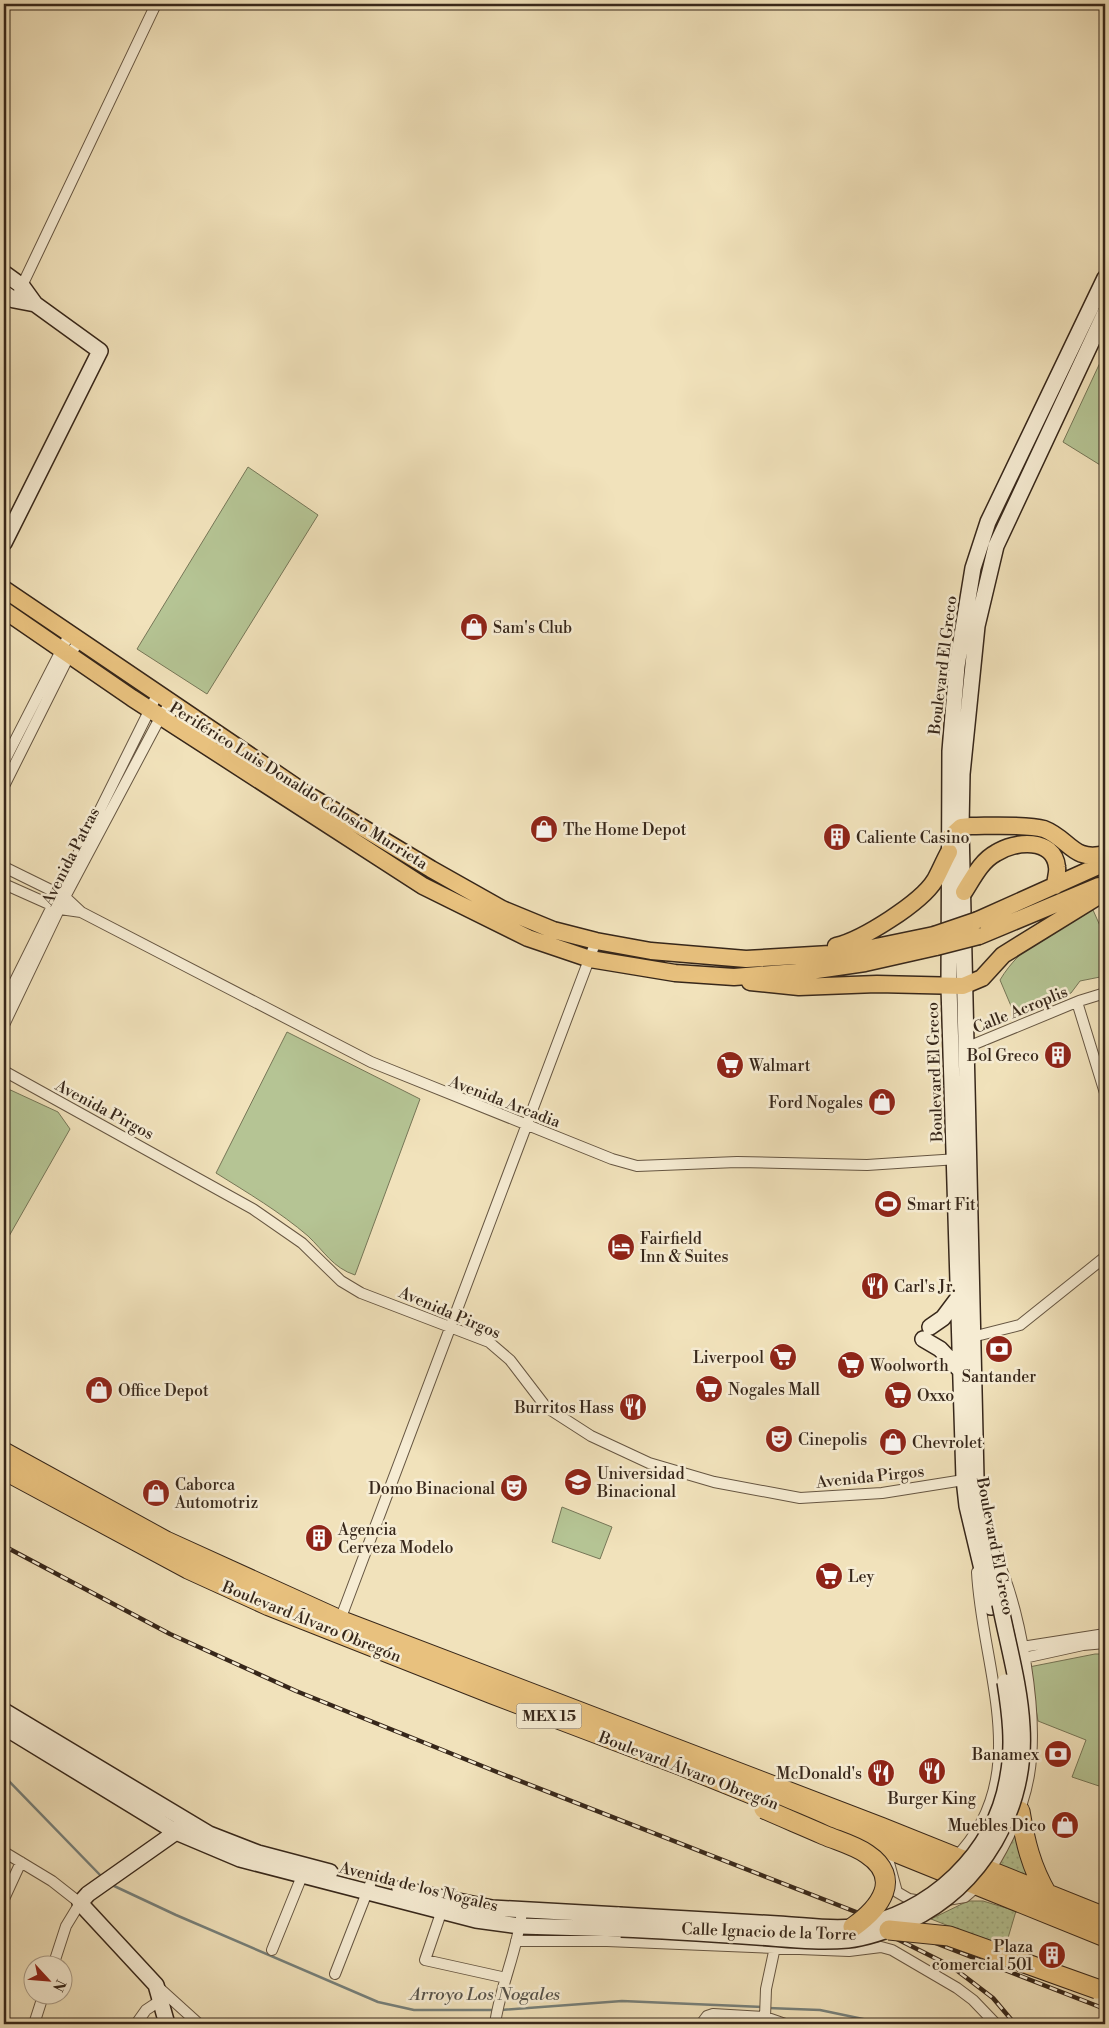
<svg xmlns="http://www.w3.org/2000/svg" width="1109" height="2028" font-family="'Libre Bodoni',serif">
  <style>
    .grass { fill: #b5c494; stroke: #767657 }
    .park { fill: url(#park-dots); stroke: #767657 }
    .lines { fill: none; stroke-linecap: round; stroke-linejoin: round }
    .stream { stroke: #76807b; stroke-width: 2.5 }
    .street-casing { stroke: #665642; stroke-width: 12 }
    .secondary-casing { stroke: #37271a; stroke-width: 18 }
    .primary-casing { stroke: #37271a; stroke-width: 19 }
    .highway-casing { stroke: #37271a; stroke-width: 21 }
    .street { stroke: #f6ecd3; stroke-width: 10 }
    .secondary { stroke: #f6ecd3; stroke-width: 15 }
    .primary { stroke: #e8c17e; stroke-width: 16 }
    .highway { stroke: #e8c17e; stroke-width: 19 }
    .rail-casing { stroke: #37271a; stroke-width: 4.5 }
    .rail { stroke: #f6ecd3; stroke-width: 2.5; stroke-dasharray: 8; stroke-linecap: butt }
    .secondary-bridge-casing { stroke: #37271a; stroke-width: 18; stroke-linecap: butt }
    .primary-bridge-casing { stroke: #37271a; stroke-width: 19; stroke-linecap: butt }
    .highway-bridge-casing { stroke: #37271a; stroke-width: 21; stroke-linecap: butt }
    .secondary-bridge { stroke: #f6ecd3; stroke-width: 15 }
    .primary-bridge { stroke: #e8c17e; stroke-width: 16 }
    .highway-bridge { stroke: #e8c17e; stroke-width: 19 }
    .labels { text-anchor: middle; stroke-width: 5; stroke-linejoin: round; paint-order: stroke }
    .shield { fill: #f6ecd3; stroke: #706252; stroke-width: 1 }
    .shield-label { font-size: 15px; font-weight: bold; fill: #37271a }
    .poi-label { font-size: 16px; fill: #37271a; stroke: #f6ecd3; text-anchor: start }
    .street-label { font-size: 16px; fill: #37271a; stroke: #f6ecd3 }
    .water-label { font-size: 18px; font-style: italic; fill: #56534b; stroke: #f6ecd3 }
  </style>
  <defs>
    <pattern id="park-dots" width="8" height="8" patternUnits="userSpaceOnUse" patternTransform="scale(1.25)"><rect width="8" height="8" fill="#b5c494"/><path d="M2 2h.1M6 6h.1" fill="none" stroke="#9ca87f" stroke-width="1.8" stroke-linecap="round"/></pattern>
  </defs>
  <rect width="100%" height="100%" fill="#f1e2bb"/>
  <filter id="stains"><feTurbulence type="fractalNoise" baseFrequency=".004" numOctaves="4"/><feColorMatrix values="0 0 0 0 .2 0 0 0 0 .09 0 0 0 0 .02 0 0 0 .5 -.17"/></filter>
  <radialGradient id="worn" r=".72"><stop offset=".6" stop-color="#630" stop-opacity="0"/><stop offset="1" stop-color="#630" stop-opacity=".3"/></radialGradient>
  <path class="grass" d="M1105 352V468L1063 442Z
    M248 467 318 515 207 694 137 649Z
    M1093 910 1105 937V976L1080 981 1071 993 1014 1013 1000 980C1020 946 1058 924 1093 910Z
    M287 1032 420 1099 355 1275C333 1268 324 1251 308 1236 280 1212 248 1193 216 1173Z
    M4 1087 58 1112 70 1129 4 1245Z
    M562 1507 612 1527 600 1559 552 1542Z
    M1095 1654H1105V1788L1072 1777 1086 1740 1038 1721 1029 1667Z"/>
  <path class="park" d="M1017 1817 1029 1877 989 1865Z
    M968 1901H983L1016 1911 1005 1948 931 1919Z"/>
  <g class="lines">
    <path class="stream" d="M4 1776 102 1877
      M112 1885 176 1915 378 2002 414 2010H496
      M768 2008 820 2010 887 2024
      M501 2010 622 2001 763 2007"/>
    <g class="street-casing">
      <path id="street" d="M19 292 156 4
        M4 762 70 633
        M4 786 70 654 80 640
        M4 867 65 897 81 912 371 1062 612 1159 637 1166 737 1162 867 1165 958 1159
        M4 884 60 909 81 912
        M1077 1002 1105 1093
        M4 1003 157 695
        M4 1025 65 897 161 716 170 704
        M965 1048 1079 1001 1105 993
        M4 1071 253 1209 302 1243 341 1281 361 1293 489 1342 510 1360 546 1407 591 1436 649 1463 714 1482 800 1498 882 1493 970 1479
        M968 1338 1020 1325 1105 1257
        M340 1620 596 941
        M1022 1647 1105 1634
        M1024 1658 1083 1645 1105 1643
        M885 1848 897 1892 909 1899 922 1901
        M4 1852 52 1881 80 1903 66 1926 53 1966
        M954 1859C1036 1777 982 1671 977 1572
        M988 1873C1007 1843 1023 1811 1029 1775 1039 1715 1021 1609 995 1554
        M4 1899 21 1862
        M941 1901 965 1897 979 1885
        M442 1910 425 1960 506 1978
        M516 1941H607L849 1951 881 1947 892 1950 957 1988 973 2000 996 2024
        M272 1950 304 1871
        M335 1974 371 1882
        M157 1986 199 2024
        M765 2017 766 1989 775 1947
        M34 2024 43 1996
        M136 2024 146 2010 161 2000
        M495 2024C500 1986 518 1950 522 1911
        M701 2024 707 2016 713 2014 765 2017 785 2024"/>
    </g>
    <g class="secondary-casing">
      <path id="secondary" d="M4 273 22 286 35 304 100 351 4 543
        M4 293 14 300 35 304
        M930 1327 943 1318 958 1298
        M923 1339 940 1349 960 1370
        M1000 1604 980 1505 976 1478 961 827 962 774 977 626 996 546 1105 313
        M991 1607 967 1506 964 1479 949 987 950 751 957 666 973 568 988 522 1105 278
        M4 1711 209 1834 258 1853 330 1872
        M4 1727 176 1832 240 1859 476 1920 520 1926 621 1929
        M400 1889 492 1908 619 1915
        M167 2024 156 1985 80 1903 88 1894 176 1832 182 1824"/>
    </g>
    <g class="primary-casing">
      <path id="primary" d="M4 589 305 793 431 869 502 909 553 930 596 941 651 951 746 959 847 953 934 935
        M4 610 132 698 423 886 528 938 590 959 675 973 734 977 810 971 865 963 936 947
        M950 837 961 827 971 826C990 826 1027 824 1044 829 1070 839 1072 862 1105 854
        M964 892C973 878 981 861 996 853 1014 841 1054 837 1057 867 1058 873 1055 880 1055 886
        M978 920 1105 863
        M979 936 1099 886
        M836 946C862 940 921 903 935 880 940 871 944 861 949 852
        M750 982 799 987 877 984 963 986 982 978 1003 955 1105 892"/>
    </g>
    <g class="highway-casing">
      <path id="highway" d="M4 1452 166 1541 340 1620 881 1827 1105 1917
        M4 1470 188 1569 269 1606 492 1694 682 1766 1105 1937
        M1020 1811C1025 1841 1031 1867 1047 1894"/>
    </g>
    <use href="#street" class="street"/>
    <use href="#secondary" class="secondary"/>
    <use href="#primary" class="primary"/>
    <use href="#highway" class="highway"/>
    <g class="rail-casing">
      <path id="rail" d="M4 1546 170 1634 296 1691 497 1772 1105 2009
        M861 1921 951 1966 993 1998 1015 2024"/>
    </g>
    <use href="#rail" class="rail"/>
    <g class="secondary-bridge-casing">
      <path id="secondary-bridge" d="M619 1915C672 1918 725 1921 778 1924 802 1925 829 1930 853 1927 930 1915 996 1853 1008 1776 1014 1745 1010 1713 1005 1682
        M621 1929C666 1931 712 1934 757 1937 787 1939 818 1943 848 1940 869 1938 889 1930 909 1921 982 1886 1027 1809 1022 1727 1020 1686 1008 1645 1000 1604"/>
    </g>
    <g class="primary-bridge-casing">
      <path id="primary-bridge" d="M934 935 978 920
        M936 947 979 936"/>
    </g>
    <g class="highway-bridge-casing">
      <path id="highway-bridge" d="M764 1809C784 1818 804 1826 824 1835 838 1841 854 1845 867 1854 903 1878 880 1908 853 1927
        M889 1930 949 1936 1097 1989"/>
    </g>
    <use href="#secondary-bridge" class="secondary-bridge"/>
    <use href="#primary-bridge" class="primary-bridge"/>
    <use href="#highway-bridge" class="highway-bridge"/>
  </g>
  <defs>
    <g id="shop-disc" transform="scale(1.4375)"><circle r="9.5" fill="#8f2418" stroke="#f6ecd3"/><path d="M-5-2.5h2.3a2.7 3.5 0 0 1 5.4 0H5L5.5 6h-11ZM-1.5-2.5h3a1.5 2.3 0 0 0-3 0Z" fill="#fff"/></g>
    <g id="building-disc" transform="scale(1.4375)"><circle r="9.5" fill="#8f2418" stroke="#f6ecd3"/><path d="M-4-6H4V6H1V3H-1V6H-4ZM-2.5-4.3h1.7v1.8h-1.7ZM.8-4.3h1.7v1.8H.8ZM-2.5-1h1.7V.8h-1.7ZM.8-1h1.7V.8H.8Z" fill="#fff"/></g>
    <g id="supermarket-disc" transform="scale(1.4375)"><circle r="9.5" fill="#8f2418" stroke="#f6ecd3"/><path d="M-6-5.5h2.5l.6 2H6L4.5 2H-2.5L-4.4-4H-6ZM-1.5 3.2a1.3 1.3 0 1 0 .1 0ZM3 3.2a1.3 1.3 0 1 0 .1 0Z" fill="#fff"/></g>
    <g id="stadium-disc" transform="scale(1.4375)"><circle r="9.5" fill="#8f2418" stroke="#f6ecd3"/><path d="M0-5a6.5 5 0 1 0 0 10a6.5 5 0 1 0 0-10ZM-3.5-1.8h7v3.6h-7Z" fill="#fff"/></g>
    <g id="hotel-disc" transform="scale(1.4375)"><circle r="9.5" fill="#8f2418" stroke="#f6ecd3"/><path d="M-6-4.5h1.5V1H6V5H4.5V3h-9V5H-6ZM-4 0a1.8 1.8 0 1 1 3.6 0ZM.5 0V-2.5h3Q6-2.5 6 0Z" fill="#fff"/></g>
    <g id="restaurant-disc" transform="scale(1.4375)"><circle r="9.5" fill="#8f2418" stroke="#f6ecd3"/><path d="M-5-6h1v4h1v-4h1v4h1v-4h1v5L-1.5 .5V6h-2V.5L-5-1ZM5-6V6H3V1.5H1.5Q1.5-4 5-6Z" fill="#fff"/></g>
    <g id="bank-disc" transform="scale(1.4375)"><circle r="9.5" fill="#8f2418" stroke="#f6ecd3"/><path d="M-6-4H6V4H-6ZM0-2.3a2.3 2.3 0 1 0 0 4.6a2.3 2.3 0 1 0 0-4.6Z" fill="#fff"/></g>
    <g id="theatre-disc" transform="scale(1.4375)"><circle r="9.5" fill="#8f2418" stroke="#f6ecd3"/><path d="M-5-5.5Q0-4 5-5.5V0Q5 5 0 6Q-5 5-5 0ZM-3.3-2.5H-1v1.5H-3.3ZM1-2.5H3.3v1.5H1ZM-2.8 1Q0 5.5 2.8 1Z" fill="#fff"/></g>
    <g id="university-disc" transform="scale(1.4375)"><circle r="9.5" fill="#8f2418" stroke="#f6ecd3"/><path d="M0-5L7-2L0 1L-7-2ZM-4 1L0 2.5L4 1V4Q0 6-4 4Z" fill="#fff"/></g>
  </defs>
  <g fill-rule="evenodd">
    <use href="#shop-disc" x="474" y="627"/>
    <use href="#shop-disc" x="544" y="829"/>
    <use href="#building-disc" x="837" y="837"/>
    <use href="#building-disc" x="1058" y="1055"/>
    <use href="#supermarket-disc" x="730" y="1065"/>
    <use href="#shop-disc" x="882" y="1102"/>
    <use href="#stadium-disc" x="888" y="1204"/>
    <use href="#hotel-disc" x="621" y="1247"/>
    <use href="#restaurant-disc" x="875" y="1286"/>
    <use href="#bank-disc" x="999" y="1349"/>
    <use href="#supermarket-disc" x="783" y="1357"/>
    <use href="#supermarket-disc" x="851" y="1365"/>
    <use href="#supermarket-disc" x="709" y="1389"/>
    <use href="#shop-disc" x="99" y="1390"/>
    <use href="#supermarket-disc" x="898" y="1395"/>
    <use href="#restaurant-disc" x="633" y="1407"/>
    <use href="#theatre-disc" x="779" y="1439"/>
    <use href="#shop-disc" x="893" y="1442"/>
    <use href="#university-disc" x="578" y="1482"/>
    <use href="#theatre-disc" x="514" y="1488"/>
    <use href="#shop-disc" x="156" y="1493"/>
    <use href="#building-disc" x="319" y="1538"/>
    <use href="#supermarket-disc" x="829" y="1576"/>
    <use href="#bank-disc" x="1058" y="1754"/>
    <use href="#restaurant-disc" x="932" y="1771"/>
    <use href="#restaurant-disc" x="881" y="1773"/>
    <use href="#shop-disc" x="1065" y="1825"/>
    <use href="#building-disc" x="1052" y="1955"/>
  </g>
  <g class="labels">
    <rect class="shield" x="516.5" y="1703.5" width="65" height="25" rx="4"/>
    <g class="shield-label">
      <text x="549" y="1721">MEX 15</text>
    </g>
    <g class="poi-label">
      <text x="493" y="633">Sam's Club</text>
      <text x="563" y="835">The Home Depot</text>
      <text x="856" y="843">Caliente Casino</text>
      <text x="1039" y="1061" text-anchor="end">Bol Greco</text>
      <text x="749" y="1071">Walmart</text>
      <text x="863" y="1108" text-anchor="end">Ford Nogales</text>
      <text x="907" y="1210">Smart Fit</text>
      <text x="640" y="1244">Fairfield<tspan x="640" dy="18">Inn &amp; Suites</tspan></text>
      <text x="894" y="1292">Carl's Jr.</text>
      <text x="764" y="1363" text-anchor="end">Liverpool</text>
      <text x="870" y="1371">Woolworth</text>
      <text x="999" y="1382" text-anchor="middle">Santander</text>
      <text x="728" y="1395">Nogales Mall</text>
      <text x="118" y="1396">Office Depot</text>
      <text x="917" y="1401">Oxxo</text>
      <text x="614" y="1413" text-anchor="end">Burritos Hass</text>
      <text x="798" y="1445">Cinepolis</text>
      <text x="912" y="1448">Chevrolet</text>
      <text x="597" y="1479">Universidad<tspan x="597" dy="18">Binacional</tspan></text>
      <text x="175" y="1490">Caborca<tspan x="175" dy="18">Automotriz</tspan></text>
      <text x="495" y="1494" text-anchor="end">Domo Binacional</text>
      <text x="338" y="1535">Agencia<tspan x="338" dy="18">Cerveza Modelo</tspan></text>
      <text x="848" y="1582">Ley</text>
      <text x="1039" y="1760" text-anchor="end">Banamex</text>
      <text x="862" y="1779" text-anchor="end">McDonald's</text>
      <text x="932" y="1804" text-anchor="middle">Burger King</text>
      <text x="1046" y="1831" text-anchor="end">Muebles Dico</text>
      <text x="1033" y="1952" text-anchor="end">Plaza<tspan x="1033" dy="18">comercial 501</tspan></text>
    </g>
    <g class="street-label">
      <text transform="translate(942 665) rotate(-83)" y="6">Boulevard El Greco</text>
      <text transform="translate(299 785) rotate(32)" y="6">Periférico Luis Donaldo Colosio Murrieta</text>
      <text transform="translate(70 856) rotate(-63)" y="6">Avenida Patras</text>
      <text transform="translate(1020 1009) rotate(-22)" y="6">Calle Acroplis</text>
      <text transform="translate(934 1072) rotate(-92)" y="6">Boulevard El Greco</text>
      <text transform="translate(505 1101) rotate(21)" y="6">Avenida Arcadia</text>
      <text transform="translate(105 1109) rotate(28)" y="6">Avenida Pirgos</text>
      <text transform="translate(450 1312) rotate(23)" y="6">Avenida Pirgos</text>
      <text transform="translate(870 1476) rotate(-6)" y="6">Avenida Pirgos</text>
      <text transform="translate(996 1546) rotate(79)" y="6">Boulevard El Greco</text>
      <text transform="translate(312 1621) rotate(22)" y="6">Boulevard Álvaro Obregón</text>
      <text transform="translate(689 1770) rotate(21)" y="6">Boulevard Álvaro Obregón</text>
      <text transform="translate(419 1886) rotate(14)" y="6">Avenida de los Nogales</text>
      <text transform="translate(769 1931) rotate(2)" y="6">Calle Ignacio de la Torre</text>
    </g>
    <g class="water-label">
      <text x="485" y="2000">Arroyo Los Nogales</text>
    </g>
  </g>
  <rect width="1109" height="2028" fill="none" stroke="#f1e2bb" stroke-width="20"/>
  <rect x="5" y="5" width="1099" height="2018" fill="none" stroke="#37271a" stroke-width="2.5"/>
  <rect x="10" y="10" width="1089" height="2008" fill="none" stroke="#37271a"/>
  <g transform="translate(48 1980) rotate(116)"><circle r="24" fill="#f6ecd3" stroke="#aa9d89"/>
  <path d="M0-4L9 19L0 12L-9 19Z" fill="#8f2418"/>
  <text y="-8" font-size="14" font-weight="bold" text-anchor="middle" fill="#37271a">N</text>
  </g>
  <rect width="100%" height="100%" filter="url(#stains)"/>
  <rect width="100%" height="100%" fill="url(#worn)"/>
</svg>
